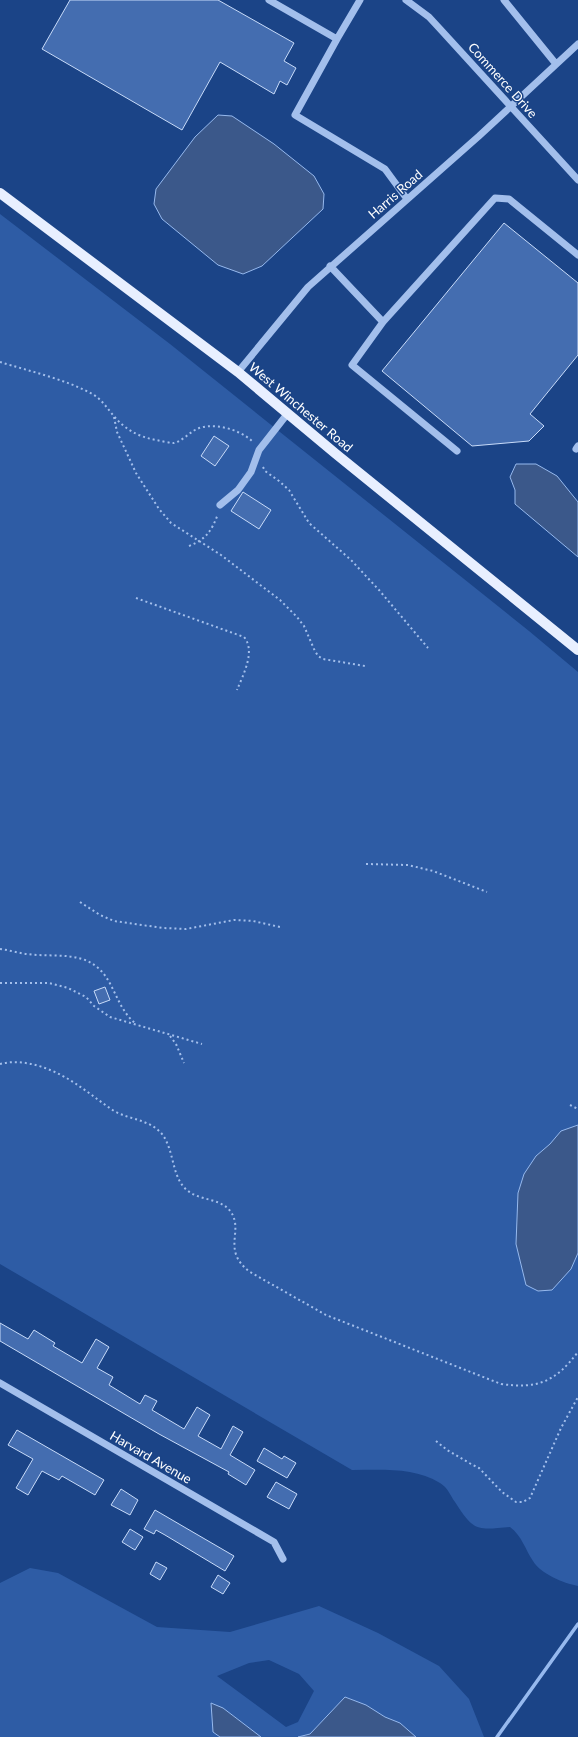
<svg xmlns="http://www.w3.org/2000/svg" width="578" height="1737" font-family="Lato,sans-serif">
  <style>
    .green { fill: #2e5ca5; fill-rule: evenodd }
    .water { fill: #3b588a; stroke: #96b9ee }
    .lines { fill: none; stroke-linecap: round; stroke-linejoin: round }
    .stream { stroke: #96b9ee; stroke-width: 3.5 }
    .building { fill: #446db0; stroke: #c8dbf9 }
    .path { stroke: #a3bfec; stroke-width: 2; stroke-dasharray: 2 3; stroke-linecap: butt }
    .minor { stroke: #a3bfec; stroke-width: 7 }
    .major { stroke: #e8efff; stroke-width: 10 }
    .labels { text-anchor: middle; stroke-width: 3; stroke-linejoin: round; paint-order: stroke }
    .street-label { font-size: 13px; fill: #fff; stroke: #1b4487 }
  </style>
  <rect width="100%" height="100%" fill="#1b4487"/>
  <path class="green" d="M0 214 170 344 529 631 578 672V1586C563 1583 541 1574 533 1561 525 1549 522 1536 510 1527 477 1530 474 1532 455 1502 450 1495 448 1488 440 1483 414 1467 382 1470 352 1470L0 1264Z
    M30 1568 58 1573 157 1627 230 1632 319 1606 378 1633 439 1666 469 1699 484 1737H416L400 1723 385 1717 366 1705 345 1697 310 1734 298 1737H261L223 1708 213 1732 220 1737H0V1583ZM269 1660 299 1674 314 1691 298 1722 286 1727 217 1676 249 1663Z"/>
  <path class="water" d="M218 115 232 116 274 144 314 176 324 194 323 209 262 266 243 274 218 265 162 219 154 204 156 189 195 137Z
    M516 464H536L557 476 578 502V557L515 504V490L510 477Z
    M578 1125V1253L571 1269 552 1290 538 1291 526 1285 516 1244 518 1193 524 1174 536 1156 550 1144 561 1131Z
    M345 1697 366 1705 385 1717 400 1723 416 1737H298L310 1734Z
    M211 1703 223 1708 261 1737H220L213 1732Z"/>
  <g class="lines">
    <path class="stream" d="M497 1737 578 1624"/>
  </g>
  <path class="building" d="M70 0H218L294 43 284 61 296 68 287 85 280 81 274 94 220 62 182 130 42 49Z
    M504 223 578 283V355L530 414 544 426 529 441 472 446 382 371Z
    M214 436 229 446 215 466 201 456Z
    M243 492 271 510 259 529 231 511Z
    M105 987 110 1000 99 1004 94 991Z
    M0 1323 28 1339 34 1330 55 1343 53 1346 82 1363 96 1339 109 1347 97 1368 113 1377 109 1385 140 1404 145 1395 157 1401 152 1410 184 1429 197 1407 210 1415 198 1436 221 1449 233 1426 243 1432 230 1455 255 1470 246 1485 228 1474 229 1472 159 1434 0 1341Z
    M17 1430 104 1480 95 1495 62 1476 59 1480 42 1471 28 1495 16 1488 33 1459 8 1445Z
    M264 1448 282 1459 284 1456 296 1463 287 1478 257 1461Z
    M276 1482 297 1494 289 1509 267 1497Z
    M121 1489 138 1500 130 1515 111 1505Z
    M155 1510 234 1556 225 1571 165 1535 156 1530 154 1534 144 1529Z
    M130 1529 143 1537 135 1550 122 1542Z
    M156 1562 167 1568 160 1580 150 1574Z
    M218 1575 230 1583 223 1594 211 1587Z"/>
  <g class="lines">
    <path class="path" d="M0 362C29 371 68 380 94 395 102 400 107 408 113 415 124 429 139 437 156 440 162 441 169 443 174 443 182 441 188 434 195 430 211 421 239 429 252 441V443
      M114 417 117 432 136 473 159 509 171 523 221 555 280 600 297 617 304 626 314 649 318 656 323 659 365 666
      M263 467 265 471 279 481 289 490 309 523 351 560 379 590 428 648
      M189 546C206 539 211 532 218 514
      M136 598 244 637C256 651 243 675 237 690
      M366 864 408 865 433 871 487 892
      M80 902 100 915 114 921 163 928 186 929 234 920 253 921 280 927
      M0 949C9 950 18 953 27 954 56 958 87 949 106 977 116 992 121 1012 135 1023
      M0 983H49L68 988 86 997 94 1006 110 1017 202 1044
      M170 1036 176 1044 184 1063
      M0 1064C26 1057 58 1071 79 1086 91 1094 102 1103 114 1111 130 1120 149 1119 162 1134 175 1151 171 1178 188 1191 201 1201 221 1198 231 1212 244 1232 221 1250 250 1272L326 1315 501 1384C538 1389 555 1382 578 1352
      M570 1105 578 1109
      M436 1441 447 1450 471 1464 479 1468 502 1492 516 1502H523L530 1498 561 1428 578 1397"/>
    <path class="minor" d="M269 0 337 39 360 0
      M406 0 429 17 441 30 578 180
      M504 0 556 64
      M337 39 295 115 385 169 407 199
      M330 266 383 322 352 365 457 451
      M383 322 495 198 509 199 578 255
      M238 372 308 287 479 136 578 44
      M576 449 578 446
      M220 505 238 490 251 472 259 450 288 413
      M0 1383 274 1542 283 1559"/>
    <path class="major" d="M0 193 238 372 336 454 578 650"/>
  </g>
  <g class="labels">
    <g class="street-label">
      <text transform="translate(503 80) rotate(48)" y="5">Commerce Drive</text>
      <text transform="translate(395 194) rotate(-41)" y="5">Harris Road</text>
      <text transform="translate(301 407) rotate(40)" y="5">West Winchester Road</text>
      <text transform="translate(151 1457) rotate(30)" y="5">Harvard Avenue</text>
    </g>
  </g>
</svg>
